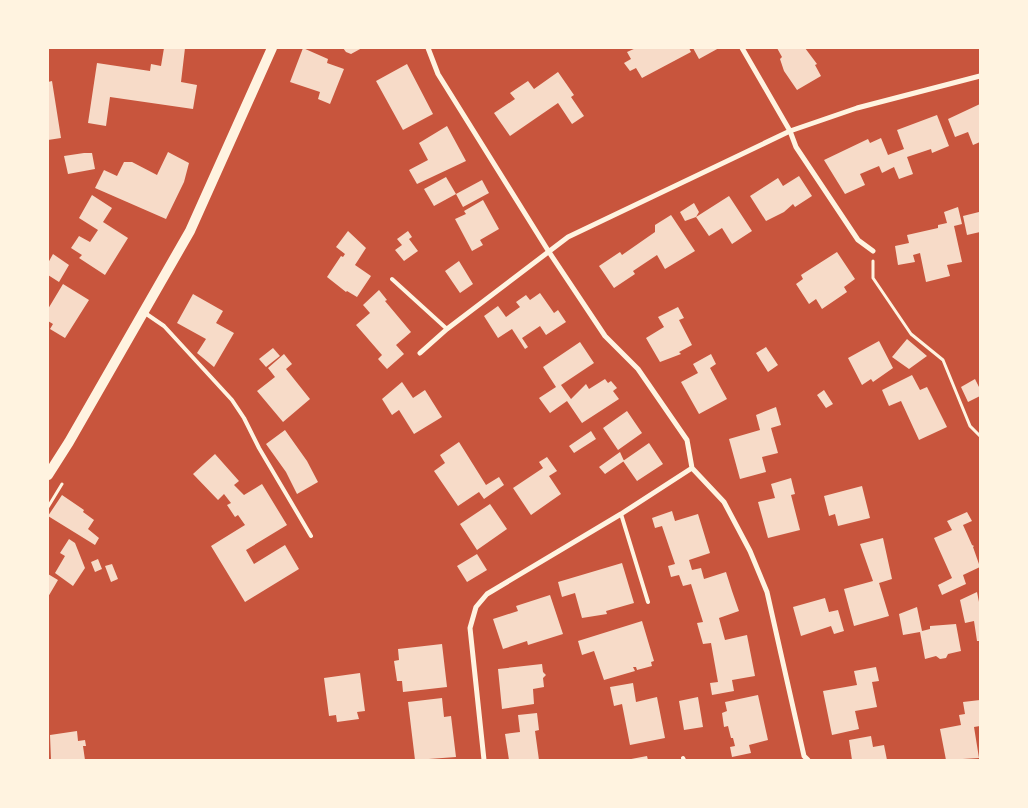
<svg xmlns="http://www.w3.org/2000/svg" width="1028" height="808" font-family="'DejaVu Sans',sans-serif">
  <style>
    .building { fill: #f7dbc8 }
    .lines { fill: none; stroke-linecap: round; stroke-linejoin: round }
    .path { stroke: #fff3e0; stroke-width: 3 }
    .service { stroke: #fff3e0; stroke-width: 4 }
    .minor { stroke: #fff3e0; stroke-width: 5 }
    .secondary { stroke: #fff3e0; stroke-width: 10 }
  </style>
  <rect width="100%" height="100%" fill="#c8553d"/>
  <path class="building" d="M164 48H185L181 82 197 85 193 109 110 97 106 126 88 123 97 63 150 71 151 64 161 66Z
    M303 48 328 59 327 63 344 69 330 104 318 99 320 92 290 82Z
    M343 48H362L351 54 346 52Z
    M636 48H661L662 49 689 48 691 52 642 78 636 68 630 71 624 63 631 59 627 52Z
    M693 48H719L699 59Z
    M777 48H805L817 64 815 65 821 76 797 90 784 71 780 59 782 57Z
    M407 64 433 114 403 130 376 81Z
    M558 72 574 95 571 97 584 116 572 124 558 103 510 136 494 113 515 99 510 93 528 81 534 89Z
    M52 81 61 138 48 140V82Z
    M980 104V142L973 145 968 132 955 137 948 119Z
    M937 115 949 146 932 153 931 149 907 157 913 174 899 179 894 167 882 173 879 166 860 174 865 185 845 194 824 160 868 139 870 143 881 138 888 155 904 149 897 130Z
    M447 126 466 161 417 184 409 170 428 160 419 143Z
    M168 152 189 163 184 182 166 219 95 188 104 170 117 176 124 162H132L157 175Z
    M84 153H92L95 169 68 174 64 156Z
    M799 176 812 196 795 207 793 204 784 212 766 221 750 196 778 178 783 186Z
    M446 177 456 194 434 206 424 189Z
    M482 180 489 193 463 207 456 194Z
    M92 195 112 208 103 222 128 238 105 275 79 258 82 255 71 248 79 236 90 242 98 230 79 218Z
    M729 196 752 231 732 244 722 228 709 236 696 217 685 221 680 212 694 203 699 212 696 217Z
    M483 200 499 229 480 240 483 245 472 251 455 219 466 214 464 211Z
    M958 207 962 224 954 226 962 262 947 265 950 276 926 282 920 253 913 255 915 262 898 265 895 246 909 243 907 235 938 228V225L947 223 944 212Z
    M979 212 980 232 967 235 963 216Z
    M671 215 695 251 665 269 657 255 633 271 635 274 614 288 599 266 620 252 622 255 655 232V225Z
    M348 231 366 248 355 265 371 276 357 297 347 291 346 292 327 277 341 256 343 257 345 254 336 247Z
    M408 231 412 237 409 239 418 251 404 261 395 250 402 245 397 239Z
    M837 252 855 279 844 287 847 292 822 309 816 299 809 304 796 284 803 279 801 275Z
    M53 254 69 265 59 282 48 275V263Z
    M459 261 473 284 460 293 445 271Z
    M63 284 89 300 65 338 50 329 53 324 48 321V309Z
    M379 290 387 300 385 301 411 332 396 345 404 354 387 369 378 359 382 355 356 325 370 313 363 305Z
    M540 293 554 313 558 310 566 322 546 335 540 326 522 338 528 347 525 349 512 329 498 338 484 316 498 306 506 317 520 307 516 302 526 295 530 300Z
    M193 294 223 311 216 323 234 333 214 367 197 353 206 339 177 323Z
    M678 307 684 318 679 320 692 345 679 352 681 354 660 362 646 338 664 327 658 317Z
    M907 339 927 356 909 369 892 357Z
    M879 341 893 368 873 382 871 379 862 385 848 358Z
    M580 342 594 363 561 385 571 399 586 384 589 389 605 379 608 383 611 381 617 388 613 391 619 399 582 423 567 401 550 413 539 398 556 387 543 367Z
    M766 347 778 365 768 372 756 353Z
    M273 348 280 356 266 367 259 359Z
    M284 354 292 364 286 369 310 399 283 422 257 391 275 377 268 368Z
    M711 354 716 364 710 368 727 399 699 414 681 382 698 373 693 364Z
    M912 375 920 390 927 387 947 427 919 440 901 401 889 406 882 390Z
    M975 379 980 389V396L968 402 961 387Z
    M402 382 413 398 425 390 442 417 414 434 399 410 392 415 382 399Z
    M824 390 833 404 826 408 817 395Z
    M776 407 781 425 771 428 778 453 762 457 766 472 740 479 729 439 760 430 756 415Z
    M627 411 642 433 618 450 603 428Z
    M285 430 307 461 318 482 297 494 286 472 266 444Z
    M591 431 596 439 574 453 569 446Z
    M459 442 486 485 499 477 504 485 484 499 479 492 458 506 434 471 445 463 440 455Z
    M649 443 663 464 637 481 623 461Z
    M620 452 624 461 605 474 599 467Z
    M215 454 239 481 234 485 244 495 262 484 287 525 246 550 254 564 285 545 299 569 245 602 211 546 245 525 238 515 235 517 227 505 231 503 224 494 218 500 193 474Z
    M547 457 557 471 549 476 561 494 531 515 513 488 543 468 539 462Z
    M791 478 795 494 791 495 800 530 768 538 758 502 775 498 771 484Z
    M862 486 870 518 838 526 835 514 829 516 824 496Z
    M62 495 84 510 83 512 94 520 88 529 99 538 95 545 48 516Z
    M490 504 507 529 477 550 460 524Z
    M672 511 675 521 698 514 710 553 689 560 692 570 701 568 704 579 726 572 732 591 739 611 719 618 725 640 747 635 755 676 732 680 734 691 712 695 710 683 718 682 711 643 703 644 697 623 703 622 691 584 683 586 679 575 671 577 668 566 675 564 662 526 655 528 652 518Z
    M967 512 972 521 963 525 972 545 974 546 973 547 980 567 963 575 966 584 942 595 938 585 952 578 934 538 952 530 947 521Z
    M883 538 892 579 879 583 889 616 854 626 844 589 873 581 860 544Z
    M69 539 75 543 85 568 73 586 55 573 65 556 60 553Z
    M477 554 487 570 467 582 457 566Z
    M98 559 102 569 95 572 91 562Z
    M622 563 634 603 606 611 607 614 582 618 575 593 562 597 558 582Z
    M112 564 118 579 111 582 105 566Z
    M48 574 58 580 48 597Z
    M977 592 980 607V641H977L974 621 965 623 960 600Z
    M550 595 563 634 528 645 527 641 503 649 493 619 518 611 516 606Z
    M825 598 829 612 838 610 844 631 834 634 831 626 801 636 793 607Z
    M917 607 922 631 930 629V626L956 624 961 651 948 654 946 658 940 659 936 656 925 659 920 632 903 635 899 614Z
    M642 621 654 661 651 662 652 666 637 670 636 667H633L635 671 604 680 594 651 582 655 578 641Z
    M442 644 447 687 403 692 402 681H397L394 661 399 660 398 649Z
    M542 664 543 672 546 675 543 678 544 687 533 689 534 704 502 709 498 669Z
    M876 667 879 681 872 682 877 707 855 711 859 729 832 735 823 691 857 685 854 671Z
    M360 673 365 711 357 712 359 719 337 722 336 715 329 716 324 678Z
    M633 683 636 702 657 697 665 738 630 745 622 704 614 706 610 687Z
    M758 695 768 740 749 745 751 753 732 757 730 747 735 746 733 738H731L728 726 724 727 722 713 727 711 725 702Z
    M698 697 703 727 684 730 679 701Z
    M442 698 444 717 451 716 456 757 415 760 408 702Z
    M980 700V726L974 727 979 758 946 760 940 729 961 725 959 715 965 714 963 702Z
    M537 713 539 730 535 731 539 760H509L505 734 520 732 518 715Z
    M77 731 78 741 85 740 86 746H83L85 760H51L50 735Z
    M871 736 873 747 884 745 887 760H852L849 740Z
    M647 756 648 760H626Z"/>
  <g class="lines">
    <path class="path" d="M873 261V278L911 334 943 360 970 426 980 436
      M48 507 62 484"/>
    <path class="service" d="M392 279 447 329
      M145 313 164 326 232 400 244 418 259 448 311 536
      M621 514 648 602
      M683 758 684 760"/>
    <path class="minor" d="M428 48 438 74 549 252 605 336 638 369 687 440 692 468 724 502 750 551 767 592 804 756 808 760
      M742 48 790 131 796 147 858 240 873 251
      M420 353 447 329 568 237 790 131 857 108 980 76
      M484 760 470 628 476 607 487 594 621 514 692 468"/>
    <path class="secondary" d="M48 475 69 442 190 231 272 48"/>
  </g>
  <rect width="1028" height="808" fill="none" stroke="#fff3e0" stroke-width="98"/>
</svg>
